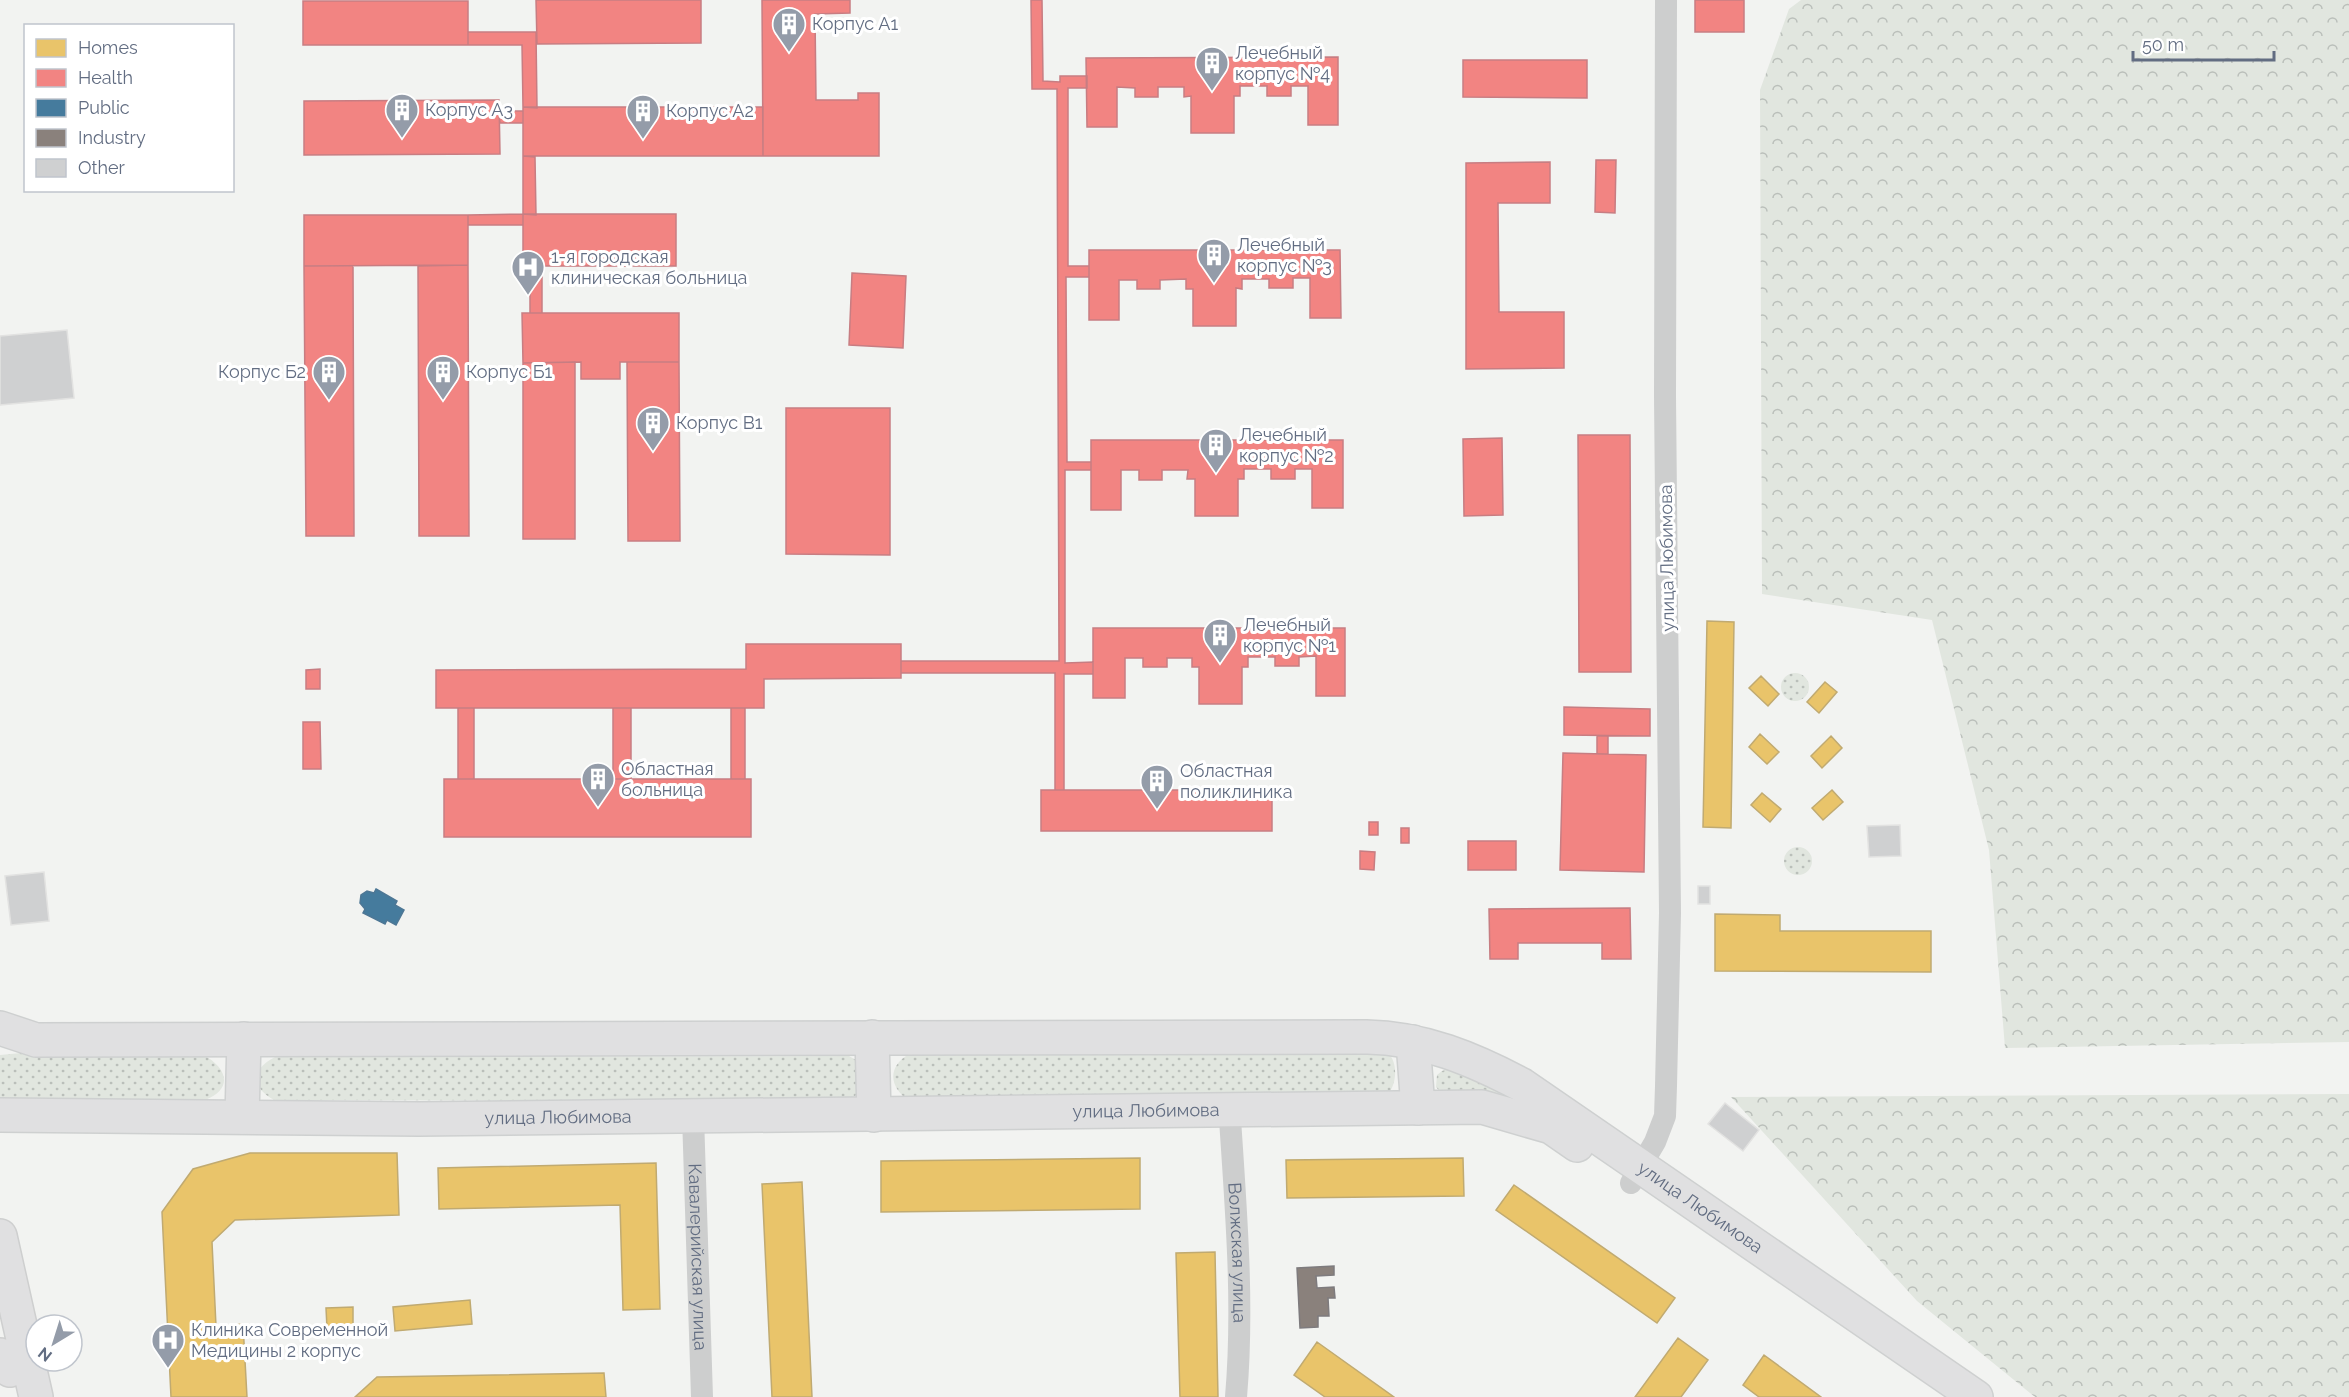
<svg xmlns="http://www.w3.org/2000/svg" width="2349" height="1397" font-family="Raleway,sans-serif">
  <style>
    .grass { fill: url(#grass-dots) }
    .forest { fill: url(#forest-crowns) }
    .homes { fill: #e9c46a; stroke: #c0aa71; stroke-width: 1.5 }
    .health { fill: #f28482; stroke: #c77d82; stroke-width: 1.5 }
    .public { fill: #457b9d; stroke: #4e7795; stroke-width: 1.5 }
    .industry { fill: #8a817c; stroke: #7e7b7e; stroke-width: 1.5 }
    .building { fill: #cfd0d1; stroke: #e2e2e1; stroke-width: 1.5 }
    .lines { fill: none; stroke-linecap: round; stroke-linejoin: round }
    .secondary-casing { stroke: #ced0d0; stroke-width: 36 }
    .primary-casing { stroke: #cecfcf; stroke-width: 36 }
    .minor { stroke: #cdcece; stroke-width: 22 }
    .secondary { stroke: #e0e0e1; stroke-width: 33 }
    .primary { stroke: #e0e0e1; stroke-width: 33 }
    .labels { text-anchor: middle; stroke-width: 6; stroke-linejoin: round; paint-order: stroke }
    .poi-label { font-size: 18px; fill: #626d82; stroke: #fff; text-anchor: start }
    .street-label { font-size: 18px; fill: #626d82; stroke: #fff }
  </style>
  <defs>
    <pattern id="grass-dots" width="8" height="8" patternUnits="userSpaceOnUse" patternTransform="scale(1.5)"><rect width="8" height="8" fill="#e1e6df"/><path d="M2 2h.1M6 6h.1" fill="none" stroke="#babfba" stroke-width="1.8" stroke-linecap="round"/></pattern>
    <pattern id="forest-crowns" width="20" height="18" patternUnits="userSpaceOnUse" patternTransform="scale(1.5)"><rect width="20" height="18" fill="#e1e6df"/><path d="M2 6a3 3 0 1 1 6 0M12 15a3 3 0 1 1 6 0" fill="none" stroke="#babfba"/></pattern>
  </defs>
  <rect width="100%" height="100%" fill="#f2f3f1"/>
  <path class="grass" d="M1781 687a14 14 0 1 1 28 0a14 14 0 1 1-28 0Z
    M1784 861a14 14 0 1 1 28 0a14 14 0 1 1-28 0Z
    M21 1053 203 1055C227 1067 234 1089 205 1100L18 1101 0 1099V1055Z
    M1388 1053C1398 1062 1397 1084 1388 1094L909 1101C889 1087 887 1067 909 1054Z
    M849 1056 861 1063 857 1095 844 1101 274 1100C251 1087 250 1070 275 1057Z
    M1450 1068 1532 1103 1442 1094 1436 1087 1437 1075 1442 1071Z"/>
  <path class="forest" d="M1801 0H2349V1042L2005 1048 1989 850 1932 620 1762 594 1760 90 1789 9Z
    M2349 1094V1397H2035L1917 1301 1731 1097Z"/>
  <path class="homes" d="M1707 621 1734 622 1731 828 1703 827Z
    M1761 676 1779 694 1768 706 1749 688Z
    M1825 682 1837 692 1819 713 1807 702Z
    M1760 734 1779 752 1767 764 1749 747Z
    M1831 736 1842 748 1822 768 1811 756Z
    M1832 790 1843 802 1823 820 1812 808Z
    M1762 793 1781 809 1770 822 1751 805Z
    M1715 914 1780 915V931H1931V972L1715 971Z
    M250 1153H397L399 1215 235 1220 212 1242 216 1326 243 1324 247 1397H171L162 1212 193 1169Z
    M1140 1158V1209L881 1212V1161Z
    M1463 1158 1464 1196 1287 1198 1286 1160Z
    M656 1163 660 1309 623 1310 620 1205 439 1209 438 1168Z
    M802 1182 812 1397H772L762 1184Z
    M1514 1185 1675 1298 1657 1323 1496 1210Z
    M1215 1252 1218 1397H1180L1176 1253Z
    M470 1300 472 1324 395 1331 393 1307Z
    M353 1307V1327L327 1328 326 1308Z
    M1678 1338 1708 1360 1681 1397H1635Z
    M1317 1342 1394 1397H1325L1294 1375Z
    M1764 1355 1821 1397H1759L1743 1385Z
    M604 1373 606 1397H355L377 1377Z"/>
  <path class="health" d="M536 0H701V43L537 44Z
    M762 0H850V13L815 14 816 100H858V93H879V156H763Z
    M1031 0H1042L1043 81 1060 82V76H1087V88H1068V266H1089V277H1066L1067 462H1091V470H1065V663L1093 662V674H1064V790H1055V673H901V661H1059L1057 89H1032Z
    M1695 0H1744V32H1695Z
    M303 1H468V45H303Z
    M468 32H536L537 108 523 107 522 45H468Z
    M1338 57V125H1308V86H1291V96H1267V86H1240V96H1234V133H1191V96L1184 97V87H1158V97H1135V88L1117 87V127H1087L1086 58Z
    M1463 60H1587V98L1463 97Z
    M499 100 500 154 304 155V101Z
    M523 107H763V156H523Z
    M499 111H523V123H500Z
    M523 156 535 157 536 215 523 214Z
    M1596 160H1616L1615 213 1595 212Z
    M1550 162V203H1498L1499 312H1564V368L1466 369V163Z
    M523 214H676V266H523Z
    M523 214V225H468V215Z
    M304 215H468V265L304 266Z
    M1089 250H1340L1341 318H1310V278H1293V288H1269V279H1242V289L1236 288V326H1193V289H1186V279L1160 280V289H1137V280H1119V320H1089Z
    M468 265 469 536H419L418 266Z
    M304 266H353L354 536H306Z
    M530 266H542V313H530Z
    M852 273 906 276 903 348 849 345Z
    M522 313H679V362H620V379H581V362L523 363Z
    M575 362V539H523V363Z
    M627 362H679L680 541H628Z
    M786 408H890V555L786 554Z
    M1578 435H1630L1631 672H1579Z
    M1502 438 1503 515 1464 516 1463 439Z
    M1091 440H1343V508H1312V469H1295V479H1271V469H1244V479H1238V516H1195V479H1187L1188 470H1162V480H1139V470H1121V510H1091Z
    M1093 628H1345V696H1316V656L1299 657V666H1275V657H1248V667H1242V704H1199V667H1192V658H1167V667H1143V658H1125V698H1093Z
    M746 644H901V678L764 679V708H436V670L746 669Z
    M320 669V689H306V670Z
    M1564 707 1650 709V736L1564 735Z
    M458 708H474V779H458Z
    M613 708H631V779H613Z
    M731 708H745V779H731Z
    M303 722H320L321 769H303Z
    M1597 736H1608V754H1597Z
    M1563 753 1646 755 1644 872 1560 870Z
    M444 779H751V837H444Z
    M1041 790H1272V831H1041Z
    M1369 822H1378V835H1369Z
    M1401 828H1409V843H1401Z
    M1468 841H1516V870H1468Z
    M1360 851 1375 852 1374 870 1360 869Z
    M1630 908 1631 959H1602V943H1518V959H1490L1489 909Z"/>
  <path class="public" d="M376 889 397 901 395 905 404 910 396 925 387 920 385 924 363 913 365 909 360 903 361 895 367 891 374 893Z"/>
  <path class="industry" d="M1334 1266V1275L1316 1276 1317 1288 1334 1287 1335 1298H1328L1329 1316H1318V1327L1300 1328 1297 1268Z"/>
  <path class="building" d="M67 330 74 398 0 405V336Z
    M1900 825 1901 856 1869 857 1867 826Z
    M44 872 49 921 11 925 5 876Z
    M1698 886H1710V904H1698Z
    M1725 1103 1759 1130 1743 1151 1708 1124Z"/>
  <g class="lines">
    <g class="secondary-casing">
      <g id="secondary">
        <path id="s3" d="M0 1028 36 1040 1367 1037C1423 1038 1473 1059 1522 1085L1976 1397"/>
        <path d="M872 1037 874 1115"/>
        <path d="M1413 1042 1418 1108"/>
        <path id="s4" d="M0 1115 419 1119 1482 1107 1551 1127 1577 1145"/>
        <path d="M242 1117 244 1039"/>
      </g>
    </g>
    <g class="primary-casing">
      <path id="primary" d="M0 1236 36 1397
        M0 1355 10 1370"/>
    </g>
    <g class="minor">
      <path id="s1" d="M1231 1109 1230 1119C1236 1211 1244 1305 1236 1397"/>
      <path id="s2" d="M693 1116 702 1397"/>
      <path d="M1631 1183 1655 1142 1665 1116 1666 1086 1670 913 1665 396 1666 0"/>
    </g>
    <use href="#secondary" class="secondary"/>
    <use href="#primary" class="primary"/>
  </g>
  <defs>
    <g id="building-pin" transform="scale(1.725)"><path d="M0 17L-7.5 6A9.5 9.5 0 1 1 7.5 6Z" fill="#949ca9" stroke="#fff"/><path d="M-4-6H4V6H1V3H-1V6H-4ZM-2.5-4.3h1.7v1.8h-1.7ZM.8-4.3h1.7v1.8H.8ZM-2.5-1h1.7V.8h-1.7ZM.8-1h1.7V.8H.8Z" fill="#fff"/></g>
    <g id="hospital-pin" transform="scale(1.725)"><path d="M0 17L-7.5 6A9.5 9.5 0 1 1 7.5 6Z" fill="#949ca9" stroke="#fff"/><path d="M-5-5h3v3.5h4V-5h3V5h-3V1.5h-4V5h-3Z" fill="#fff"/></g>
  </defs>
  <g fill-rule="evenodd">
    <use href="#building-pin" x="789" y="24"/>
    <use href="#building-pin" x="1212" y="63"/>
    <use href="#building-pin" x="402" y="110"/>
    <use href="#building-pin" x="643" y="111"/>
    <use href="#building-pin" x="1214" y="255"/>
    <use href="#hospital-pin" x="528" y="267"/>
    <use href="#building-pin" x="329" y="372"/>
    <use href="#building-pin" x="443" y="372"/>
    <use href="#building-pin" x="653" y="423"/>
    <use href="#building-pin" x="1216" y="445"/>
    <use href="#building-pin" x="1220" y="635"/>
    <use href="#building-pin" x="598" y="779"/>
    <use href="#building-pin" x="1157" y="781"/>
    <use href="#hospital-pin" x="168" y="1340"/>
  </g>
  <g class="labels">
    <g class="poi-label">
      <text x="812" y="30">Корпус А1</text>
      <text x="1235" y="59">Лечебный<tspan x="1235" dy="21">корпус №4</tspan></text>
      <text x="425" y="116">Корпус А3</text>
      <text x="666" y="117">Корпус А2</text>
      <text x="1237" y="251">Лечебный<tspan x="1237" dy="21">корпус №3</tspan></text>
      <text x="551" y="263">1-я городская<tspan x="551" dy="21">клиническая больница</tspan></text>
      <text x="306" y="378" text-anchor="end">Корпус Б2</text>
      <text x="466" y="378">Корпус Б1</text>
      <text x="676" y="429">Корпус В1</text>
      <text x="1239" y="441">Лечебный<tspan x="1239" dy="21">корпус №2</tspan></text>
      <text x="1243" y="631">Лечебный<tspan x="1243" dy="21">корпус №1</tspan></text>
      <text x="621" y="775">Областная<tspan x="621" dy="21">больница</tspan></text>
      <text x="1180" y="777">Областная<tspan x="1180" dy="21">поликлиника</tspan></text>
      <text x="191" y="1336">Клиника Современной<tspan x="191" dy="21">Медицины 2 корпус</tspan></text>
    </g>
    <g class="street-label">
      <text transform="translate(1667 558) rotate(-91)" y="6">улица Любимова</text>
      <text dy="6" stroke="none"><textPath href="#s4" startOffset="1146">улица Любимова</textPath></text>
      <text dy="6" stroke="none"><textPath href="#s4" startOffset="558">улица Любимова</textPath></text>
      <text dy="6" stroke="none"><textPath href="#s3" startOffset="1749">улица Любимова</textPath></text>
      <text dy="6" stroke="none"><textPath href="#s1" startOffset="144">Волжская улица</textPath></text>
      <text dy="6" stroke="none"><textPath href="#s2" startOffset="141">Кавалерийская улица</textPath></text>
    </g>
  </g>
  <rect x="24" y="24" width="210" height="168" fill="#ffffff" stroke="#c0c5cd" stroke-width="1.5"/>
  <rect x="36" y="39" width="30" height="18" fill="#e9c46a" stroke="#c0c5cd" stroke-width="1.5"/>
  <text x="78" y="54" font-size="18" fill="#626d82">Homes</text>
  <rect x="36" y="69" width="30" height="18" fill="#f28482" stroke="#c0c5cd" stroke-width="1.5"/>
  <text x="78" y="84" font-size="18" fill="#626d82">Health</text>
  <rect x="36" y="99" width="30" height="18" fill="#457b9d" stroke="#c0c5cd" stroke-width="1.5"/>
  <text x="78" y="114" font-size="18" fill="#626d82">Public</text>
  <rect x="36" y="129" width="30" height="18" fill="#8a817c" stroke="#c0c5cd" stroke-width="1.5"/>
  <text x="78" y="144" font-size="18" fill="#626d82">Industry</text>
  <rect x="36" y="159" width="30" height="18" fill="#cfd0d1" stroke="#c0c5cd" stroke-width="1.5"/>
  <text x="78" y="174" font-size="18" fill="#626d82">Other</text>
  <g transform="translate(54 1343) rotate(218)"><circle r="28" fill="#ffffff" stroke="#c0c5cd" stroke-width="1.5"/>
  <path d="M0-4.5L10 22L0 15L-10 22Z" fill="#949ca9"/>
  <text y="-9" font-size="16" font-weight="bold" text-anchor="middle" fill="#626d82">N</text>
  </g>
  <path d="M2133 51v9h141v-9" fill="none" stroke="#626d82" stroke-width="3"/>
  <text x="2142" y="51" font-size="18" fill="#626d82" stroke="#ffffff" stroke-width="4.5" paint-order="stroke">50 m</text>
</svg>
